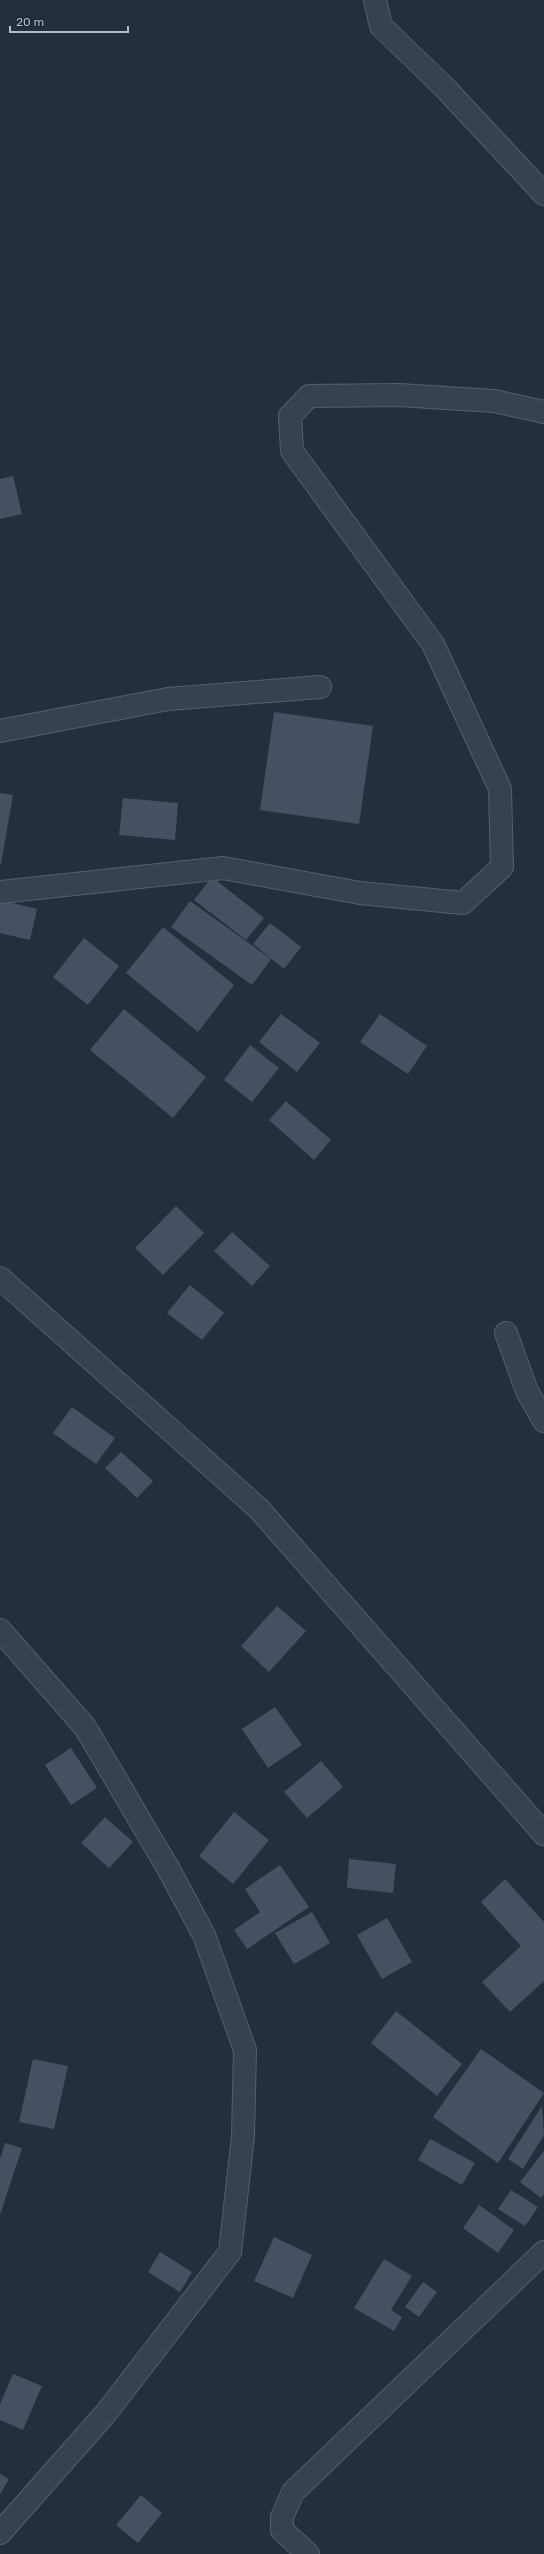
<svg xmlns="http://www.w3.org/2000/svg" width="544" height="2554" font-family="Rubik,sans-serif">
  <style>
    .building { fill: #455162 }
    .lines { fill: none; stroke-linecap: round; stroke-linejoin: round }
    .street-casing { stroke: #565f6c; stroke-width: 24 }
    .street { stroke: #38414e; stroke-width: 22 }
  </style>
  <rect width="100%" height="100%" fill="#242f3e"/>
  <path class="building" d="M13 476 22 514 0 519V479Z
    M274 712 373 726 359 824 260 810Z
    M0 793 13 795 1 864H0Z
    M123 798 178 803 175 840 119 835Z
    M212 877 264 918 246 940 194 900Z
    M0 900 37 909 30 940 0 933Z
    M190 901 271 959 252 985 171 927Z
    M270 923 301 947 284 969 253 944Z
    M163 927 234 985 198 1032 126 973Z
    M84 938 119 966 88 1005 53 977Z
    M124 1009 206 1077 173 1118 90 1050Z
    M281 1014 320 1043 297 1072 259 1042Z
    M380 1014 427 1046 408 1074 360 1042Z
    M250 1045 279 1068 252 1102 224 1080Z
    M286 1101 331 1140 314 1160 269 1120Z
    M176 1206 204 1233 163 1275 135 1248Z
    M232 1232 270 1266 252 1286 214 1251Z
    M190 1285 224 1313 202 1340 167 1313Z
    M72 1407 115 1438 96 1464 53 1433Z
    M121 1452 153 1481 137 1498 105 1468Z
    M277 1606 306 1631 269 1672 241 1646Z
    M275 1707 302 1745 268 1768 242 1729Z
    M71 1748 97 1788 71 1805 45 1765Z
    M321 1761 343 1787 307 1818 284 1792Z
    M234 1812 269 1840 233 1884 199 1856Z
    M105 1817 133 1842 109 1868 81 1843Z
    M349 1859 396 1864 393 1893 347 1888Z
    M280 1865 309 1907 247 1949 234 1930 260 1912 245 1889Z
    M505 1879 544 1922V1981L510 2012 482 1982 521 1946 481 1902Z
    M312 1912 330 1943 294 1964 275 1933Z
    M387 1918 412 1962 382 1979 357 1935Z
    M396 2011 462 2064 437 2096 371 2043Z
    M481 2049 544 2093 498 2163 433 2117Z
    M33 2059 68 2066 54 2129 19 2122Z
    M542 2106 544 2135 523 2169 508 2159Z
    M430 2139 475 2163 462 2185 418 2160Z
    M5 2143 22 2148 0 2215V2159Z
    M544 2151V2194L541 2198 520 2182Z
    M511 2190 538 2207 525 2226 498 2209Z
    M479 2205 514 2230 498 2253 463 2228Z
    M274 2237 312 2255 293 2298 254 2281Z
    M160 2252 192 2272 180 2292 148 2272Z
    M384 2259 412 2276 391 2310 402 2317 394 2331 354 2308Z
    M423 2282 437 2292 419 2317 405 2307Z
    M13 2374 42 2386 23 2430 0 2420V2404Z
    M0 2474 9 2479 0 2494Z
    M141 2495 162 2513 138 2543 116 2525Z"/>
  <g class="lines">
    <g class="street-casing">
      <path id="street" d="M375 0 381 26 445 88 544 194
        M0 731 168 699 320 687
        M0 892 223 868 360 893 463 903 502 867 500 789 433 644 292 451 290 416 309 396 399 395 494 401 544 412
        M0 1278 259 1509 544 1834
        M506 1333 527 1391 544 1421
        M0 1630 85 1727 168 1868 204 1935 245 2050 243 2136 230 2252 106 2413 0 2533
        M308 2554 282 2530V2517L293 2492 544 2252"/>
    </g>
    <use href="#street" class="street"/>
  </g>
  <path d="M10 26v6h118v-6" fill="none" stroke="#b4bcc9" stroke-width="2"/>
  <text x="16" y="26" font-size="12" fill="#b4bcc9" stroke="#1d2633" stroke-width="3" paint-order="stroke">20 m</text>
</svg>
